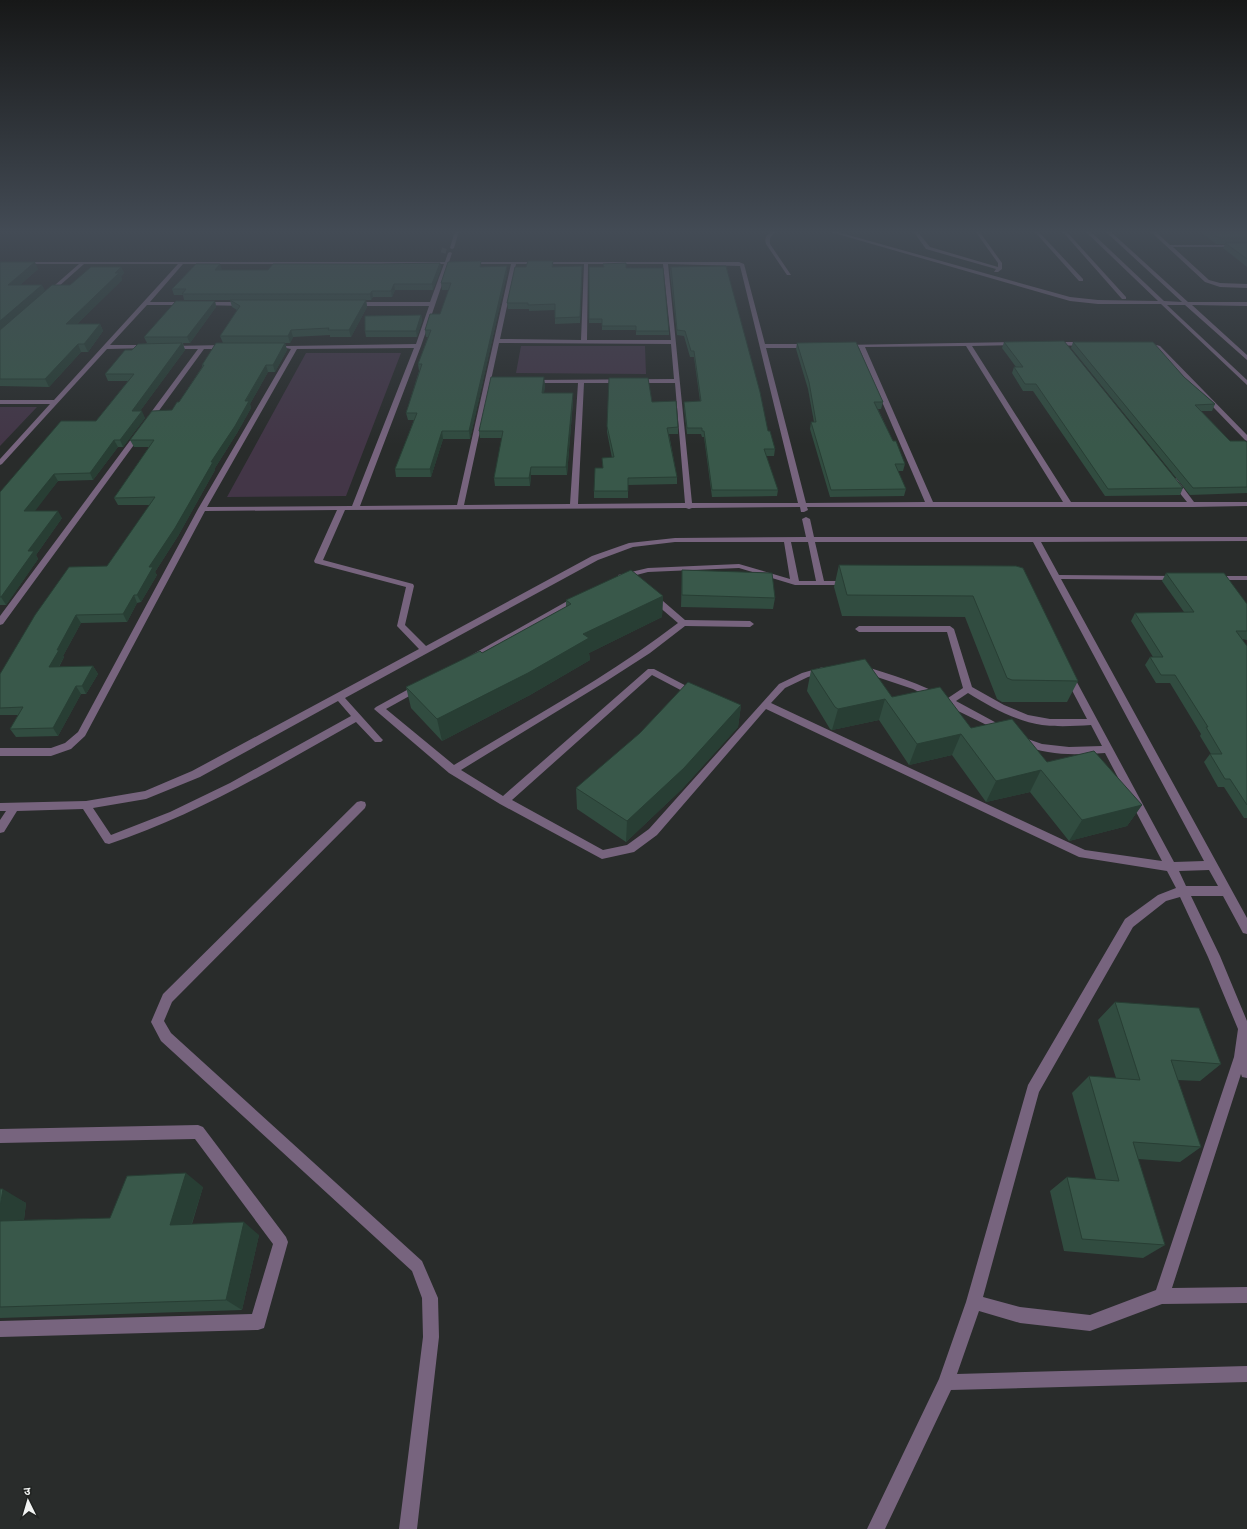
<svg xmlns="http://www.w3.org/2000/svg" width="1247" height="1529" font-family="Signika,'Noto Sans Devanagari',sans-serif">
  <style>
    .green { fill: #433647 }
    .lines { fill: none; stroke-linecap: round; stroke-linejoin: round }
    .minor-tunnel { stroke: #474a49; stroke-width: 5; stroke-dasharray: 5 2.5; stroke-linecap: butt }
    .minor { fill: #77647e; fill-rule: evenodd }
    .wall { fill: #314c40 }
    .shaded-wall { fill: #283e34 }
    .building { fill: #39584a; stroke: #283e34 }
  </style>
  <rect width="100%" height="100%" fill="#292c2b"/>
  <path class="green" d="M521 346H645L646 374 516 373Z
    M306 353H401L346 496 227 497Z
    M0 407H37L0 446Z"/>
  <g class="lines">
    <path class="minor-tunnel" d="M443 253 445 247"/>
    <path class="minor" d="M455 231H459L454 248 452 249 450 248Z
      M772 231H777C772 236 769 236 770 244L791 275H787L766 244C764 237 767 235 772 231Z
      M827 231H834L1070 297 1098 300 1158 301 1085 231H1090L1164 301 1182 302 1105 231H1110L1188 302H1247V306L1192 305 1247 355V360L1185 305H1167L1247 380V385L1161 304H1098L1070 301Z
      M913 231H917L930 247 998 267V263L975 231H979L1002 263V269L998 272H994L996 269 926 249Z
      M1034 231H1038L1083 279V281H1079Z
      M1062 231H1066L1126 297V299H1122Z
      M1150 231H1155L1170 245H1247V247H1173L1209 280 1220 283 1247 284V288L1220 287 1205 282Z
      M450 252 452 253 449 262H739L744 264 765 344H810L813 346 810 348H766L806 503 925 502 859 348H844L841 346 842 345 1016 342 1018 343V345L972 346 1071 502H1187L1169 480 1173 478H1176L1194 502H1247V506L1193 507H807L808 510 804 512H801L800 507 692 508 689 509 686 508 345 510 323 560 413 584 414 586 405 625 426 646 592 556 629 543 675 538 806 537 802 519 806 517 810 519 814 537H1247V541L1041 542 1059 575 1177 576 1181 578 1177 580 1061 579 1247 918V934L1243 933 1223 896H1191L1220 956 1247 1021V1078L1242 1077 1241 1074 1172 1288 1247 1287V1303L1162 1304 1090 1331 1020 1323 979 1311 957 1374 1247 1366V1382L951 1390 885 1529H867L939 1379 966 1302 1028 1085 1125 919 1158 895 1176 888 1167 871 1079 857 766 709 657 835 634 852 602 859 500 804 449 773 374 709 376 707 416 685H422L424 687 422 689 386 709 454 765C529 719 608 677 678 623L650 599 649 597 650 595H656L685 620 750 621 754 624 750 627 685 626 650 653 605 682 461 770 503 796 648 669H654L696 691 698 693 693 696 690 695 652 675 512 800 603 850 627 845 649 829 779 684 802 673 823 667 828 670 826 672 808 677 785 688 771 703 1085 850 1162 861 1105 753C1071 755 1051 756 1019 744L1017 741 1022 737 1042 744 1069 747 1102 746 1091 725C1075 726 1058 727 1042 725 1015 721 991 707 968 693L956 701 1004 727 1006 729 1004 731 1001 732 913 689 859 671 857 669 862 666C892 674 920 684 948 698L963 688 947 632H859L855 629 859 626H950L954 629 972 687 1004 705 1028 715 1050 719H1087L1064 675 1069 672 1072 673 1174 862 1204 861 1033 542H815L824 581H851L852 583 848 585H795L739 568 648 572 621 579H618V575L648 568 739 564 790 579 784 542H675L633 547 598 560 345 698 381 738 383 740 381 742H375L356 722C276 767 197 815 109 844L105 843 83 809 17 811 4 832 0 833V820L6 811H0V803L86 801 145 791 192 771 419 649 397 626 406 587 315 563 314 561 337 510 205 511 85 736 71 749 51 756H0V748H51L65 743 78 732 198 509 291 349 286 348V346L416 344 429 306H353L350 304 353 302H430L444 264H183L150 302H187L189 303V305H147L110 345H148L150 346V348L107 349 2 464 0 465V459L50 404H0V400H54L178 264H84L49 295 46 293 47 292 79 264H0V262H445L448 253ZM449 264H511L457 505 360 506 421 346ZM516 264H584L581 340 500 339ZM588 264H663L671 340H587ZM668 264 740 266 798 503H692ZM499 343 671 344 674 379 530 380 529 381 532 383H578L570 504 464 505ZM966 346 1063 502H933L865 347ZM414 348 352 506 207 507 297 349ZM584 383H675L685 503 578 504ZM791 542H808L816 581H799ZM338 701 351 716 230 783 170 812 111 835 93 808 146 799 200 777ZM1209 870 1218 886H1186L1179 871ZM1180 897 1208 957 1238 1029 1234 1057 1156 1290 1090 1315 1020 1307 983 1297 1039 1092 1133 927 1166 901Z
      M203 302H245L248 304 245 306 201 305V303Z
      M1052 342H1086L1089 344 1086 346 1050 345V343Z
      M1146 342 1160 346 1247 435V441L1245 440 1156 348 1144 345V343Z
      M170 346 226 345 229 347 226 349H204L3 624 0 625V616L198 349H172L170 348Z
      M1212 576H1247V580H1215L1211 578Z
      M578 595 581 596 582 598 581 600 473 660 470 661 466 658Z
      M361 801 365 802 366 805 365 808 172 1002 164 1021 171 1033 422 1261 438 1298 439 1337 417 1529H399L423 1337 422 1298 412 1271 161 1041 151 1022 163 994 357 802Z
      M198 1125 203 1127 286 1237 288 1242 264 1328 258 1330 0 1337V1321L252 1314 273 1244 195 1139 0 1143V1129Z"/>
  </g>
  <path class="wall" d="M1200 231H1247V267L1223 248 1225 244H1216Z
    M553 261V267L582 272 580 323 555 324V310L529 311V309H508L507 303 526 267Z
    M0 262 38 269 20 285 45 291 70 285 121 267 124 273 121 276 122 280 77 324H100L103 331 88 352H81L49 387 0 386Z
    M440 263 441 268 433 290H395L392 297H373L371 300H184L183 295H174L172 289 222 269 221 270H268L381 264Z
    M482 267 507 273 470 439H443L431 477H396L395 469 414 420H408L406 413 419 371 418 364 428 337H426L425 330 440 314 449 290H442L441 283Z
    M589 267 626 268 669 331V335H636V330H602V323H589Z
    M671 267 768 431 775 449 774 456H766L778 490 777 496 712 497 704 437H702L701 434H687L684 408V402L700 401 694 357H690L684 336 677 335 670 272Z
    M230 300H366L367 307 351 337H330V335L293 337 290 343H285L287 350 275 372H268L250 404 251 408 237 433 215 468V470L178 536 155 572 157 575 141 602 137 603 127 622 81 623 63 656 64 657 59 667 93 666 98 674 86 694H81L58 736 16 737 10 729 18 715H0V674L107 566 150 505H118L114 498 149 447H134L130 440 172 410 179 402 202 367V365L223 343 220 336 237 310 232 307Z
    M215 301 216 307 190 343H183L185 350 140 411 145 418 123 447H118L93 480 58 481 34 511 62 518 36 555 38 559 6 605H0V492L96 421 128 381H108L105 374 132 350 147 343 144 337Z
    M421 315 422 321 417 337H366L365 331Z
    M1004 342 1183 488 1180 495 1105 496 1033 391H1023L1012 373 1014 367H1016L1002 348Z
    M1073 342 1184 377 1215 404 1212 411H1201L1230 441 1247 442V493L1190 495 1071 348Z
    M797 343 883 402 881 409H878L893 441 905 464 903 471H898L906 489 904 496 830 497 810 429 811 422H814L808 389 796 349Z
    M545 384 544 393H573V401L567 475H531L530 486H495L494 478 502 438H480L479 431Z
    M652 402 678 427V434H669L677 477V484L628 485V498H594V491L603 468 602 458H612L607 432V426Z
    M839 565 1016 566 1078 681 1067 702H1002L997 699 965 617 842 616 834 587Z
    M682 570 775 598 773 609 681 607Z
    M1166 573 1247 604V640L1242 639 1247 646V818H1244L1224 787H1218L1204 762 1210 754H1211L1200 736 1201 734 1170 683H1156L1145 665 1150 657H1153L1131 621 1135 613 1184 612 1162 581Z
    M663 596 662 617 589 653 590 660 530 695 442 741 411 708 406 687 482 653 566 607V600Z
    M811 670 892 697 971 728 1047 762 1142 805 1127 826 1069 841 1030 792 986 802 952 755 909 765 879 720 832 730 830 729 807 691Z
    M741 705 738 727 682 789 626 842 577 809 576 788Z
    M1115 1002 1221 1064 1200 1081 1177 1080 1201 1147 1180 1162 1138 1159 1165 1245 1143 1258 1064 1251 1050 1191 1067 1177 1096 1179 1072 1093 1089 1076 1116 1078 1098 1020Z
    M203 1187 192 1224 259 1235 242 1310 0 1318V1189L26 1203 24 1220 110 1218Z"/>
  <path class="shaded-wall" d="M35 262 38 269 12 292 8 285Z
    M440 263 441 268 433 290 432 284Z
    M220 264 222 269 217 276 215 270Z
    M507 266V273L470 439 469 431Z
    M582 266V272L580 323V317Z
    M121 267 124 273 121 276 122 280 69 332 66 324Z
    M394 284 395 290 392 297 391 291Z
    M42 285 46 292 0 332V321Z
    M372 291 373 297 371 300 370 294Z
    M366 300 367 307 351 337 349 330Z
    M215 301 216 307 190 343 187 337Z
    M421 315 422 321 417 337 416 331Z
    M100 324 103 331 88 352 84 344Z
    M291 330 293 337 290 343 288 336Z
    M182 343 185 350 135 418 132 411Z
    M285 343 287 350 275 372 273 365Z
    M78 344 81 352 49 387 45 379Z
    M266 365 268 372 250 404 251 408 237 433 215 468V470L178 536 155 572 157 575 141 602 137 595 149 567 211 462Z
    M544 377 545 384 543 401 542 393Z
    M573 393V401L567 475 566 467Z
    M142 411 145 418 123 447 120 440Z
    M442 431 443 439 431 477 430 469Z
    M114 440 118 447 93 480 90 473Z
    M531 467V475L530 486 529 478Z
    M54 474 58 481 29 519 24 511Z
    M58 511 62 518 36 555 38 559 6 605 1 597 28 551Z
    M134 595 137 603 127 622 123 614Z
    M663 596 662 617 589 653 590 660 530 695 442 741 437 719 583 634Z
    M76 615 81 623 63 656 64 657 54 675 49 667 57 650Z
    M93 666 98 674 86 694 82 686Z
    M76 686 81 694 58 736 53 728Z
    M885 699 879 720 832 730 838 709Z
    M741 705 738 727 682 789 626 842 627 821Z
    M961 734 952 755 909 765 917 744Z
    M1041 770 1030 792 986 802 996 781Z
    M1142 805 1127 826 1069 841 1082 820Z
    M186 1173 203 1187 187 1238 170 1225Z
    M3 1189 26 1203 22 1234 0 1222V1207Z
    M244 1222 259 1235 242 1310 226 1300Z"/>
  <path class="building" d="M1209 231H1247V238H1219Z
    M1225 243H1247V259Z
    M481 261 480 267 507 266 469 431H442L430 469H395L417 413H406L422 364H418L431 330H425L430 314H440L451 283H441L448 262Z
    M528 261H553L552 267 582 266 580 317 555 318V304L528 305V303H507L515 267H526Z
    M0 262H35L8 285H42L0 321Z
    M440 263 432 284H394L391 291H372L370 294H182L186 289H172L196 264H220L215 270H268L273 264H381Z
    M626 263V268H663L669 331H636V326H602V319H589V267H604L603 264Z
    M726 266 760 392 768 431H770L775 449H764L778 490H712L704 431H702V428H687L684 402 701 401 694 351H691L685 331 677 330 671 267Z
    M91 267H121L115 273H119L66 324H100L84 344H78L45 379H0V330L52 285H70Z
    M230 300H366L349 330H328L329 328 291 330 288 336H220L240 306Z
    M176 301H215L187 337H144Z
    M421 315 416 331H365V316Z
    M1064 341 1183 488 1108 489 1036 384H1025L1014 367H1023L1004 342Z
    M856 342 883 402H874L893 441H896L905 464H895L906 489 831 490 811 422H816L809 382 797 343Z
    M1073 342H1153L1184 377 1215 404 1195 405 1230 441H1245L1247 442V487L1193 488Z
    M182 343 132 411H142L120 440H114L90 473 54 474 24 511H58L28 551H34L1 597H0V492L61 421H96L134 374H105L125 350H132L138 344Z
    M216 343H285L273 365H266L245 401H249L235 426 211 462H213L175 528 149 567H153L137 595H134L123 614 76 615 57 650H59L49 667 93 666 82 686H76L53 728 10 729 23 707 0 708V674L35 615 69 567 107 566 155 497 114 498 154 440H130L152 411 172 410 177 402H179L204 365H202Z
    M491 377H544L542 393H573L566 467H531L529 478H494L503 431H479Z
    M609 378H648L652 402 676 401 678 427 667 428 677 477 628 478V491H594L595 468H603L602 458 614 457 607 426Z
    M839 565 1016 566 1023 568 1078 681 1012 680 1007 678 973 596 847 595Z
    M631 570 663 596 583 634 589 638 528 673 437 719 406 687 480 651 482 653 571 604 566 600Z
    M682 570 772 573 775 598 682 595Z
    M1166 573H1224L1247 604V631H1236L1247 646V805L1230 779H1225L1210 754H1222L1206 727H1208L1175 675H1161L1150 657H1163L1135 613 1194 612Z
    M865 659 892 697 940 687 971 728 1012 719 1047 762 1094 751 1142 805 1082 820 1041 770 996 781 961 734 917 744 885 699 838 709 835 707 811 670Z
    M688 682 741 705 684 768 627 821 576 788 640 733Z
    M1115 1002 1199 1008 1221 1064 1171 1060 1201 1147 1133 1142 1165 1245 1082 1239 1067 1177 1119 1181 1089 1076 1140 1080Z
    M186 1173 170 1225 244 1222 226 1300 0 1307V1221L110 1218 127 1176Z
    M0 1189H3L0 1207Z"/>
  <linearGradient id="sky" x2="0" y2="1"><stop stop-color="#171818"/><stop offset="0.52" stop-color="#434b55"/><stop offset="1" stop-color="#434b55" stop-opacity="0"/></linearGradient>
  <rect width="1247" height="445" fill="url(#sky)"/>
  <g transform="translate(28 1501) rotate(355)" stroke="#202321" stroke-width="3" paint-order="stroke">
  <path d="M0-3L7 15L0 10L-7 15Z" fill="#f1f3f2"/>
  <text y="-6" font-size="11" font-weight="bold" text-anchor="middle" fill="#f1f3f2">उ</text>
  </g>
</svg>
